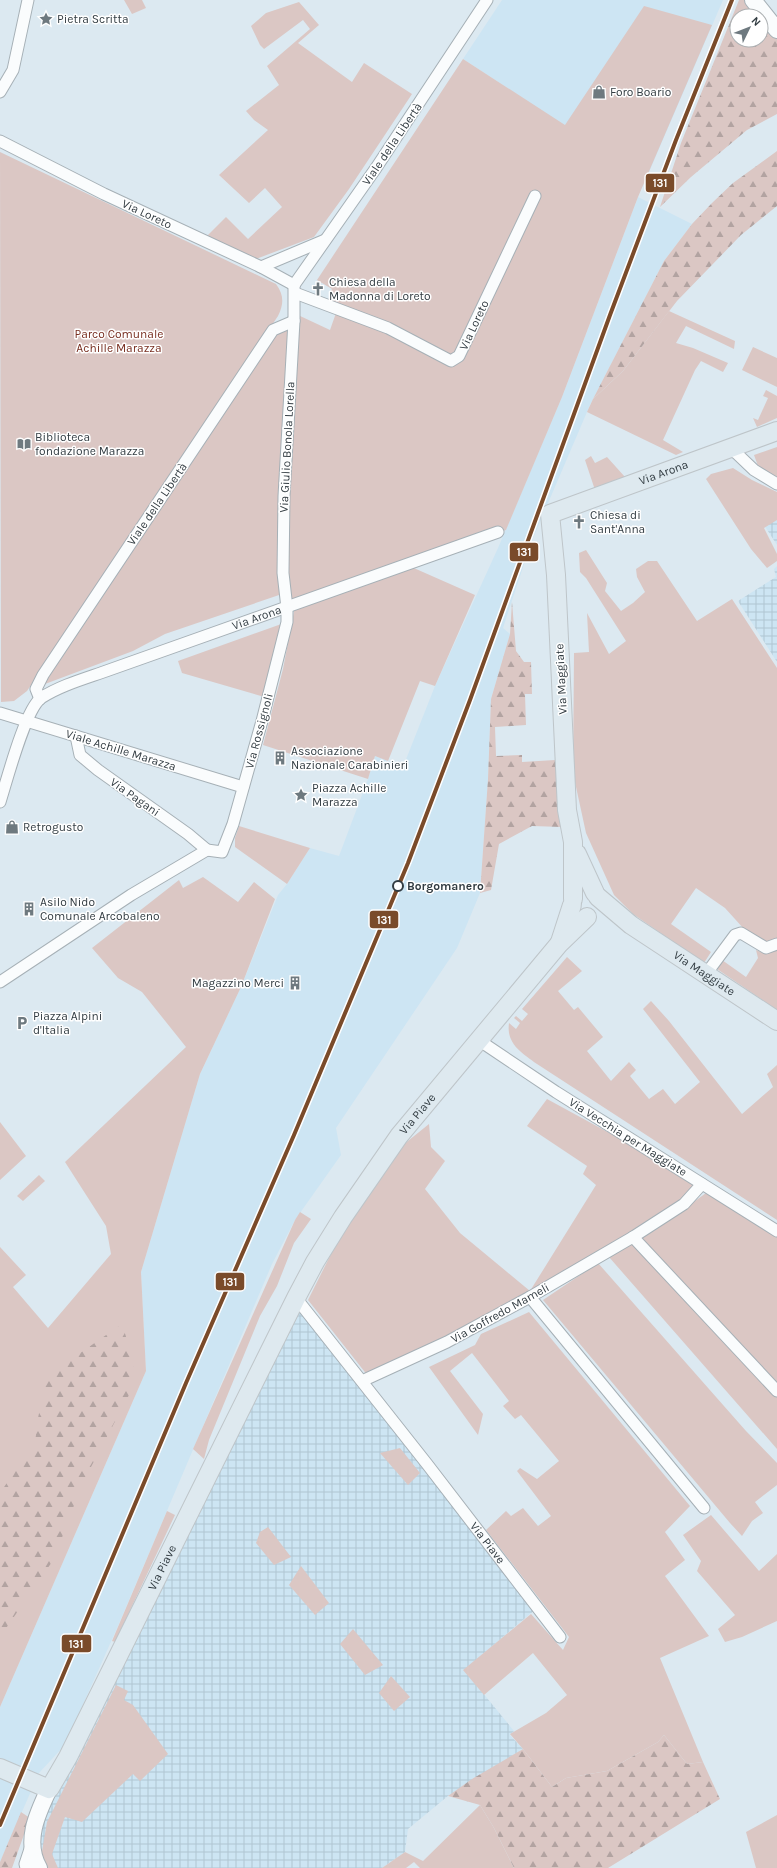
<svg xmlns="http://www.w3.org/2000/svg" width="777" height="1868" font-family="Karla,sans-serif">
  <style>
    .built { fill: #cde5f3 }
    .industrial { fill: url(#industrial-grid) }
    .green { fill: #dbc7c4 }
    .forest { fill: url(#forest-firs); fill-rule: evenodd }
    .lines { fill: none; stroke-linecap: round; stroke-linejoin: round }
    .street-casing { stroke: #a6b0b6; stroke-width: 13 }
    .secondary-casing { stroke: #a6b0b6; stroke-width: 18 }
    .primary-casing { stroke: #bec5c9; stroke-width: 20 }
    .street { stroke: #fafcfd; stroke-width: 11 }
    .secondary { stroke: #fafcfd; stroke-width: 16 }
    .primary { stroke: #dee9ef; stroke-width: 18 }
    .rail-1-casing { stroke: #fff; stroke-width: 7 }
    .rail-1 { stroke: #7a4b2a; stroke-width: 4 }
    .stop-dot { fill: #fff; stroke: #323c42; stroke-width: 2 }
    .labels { text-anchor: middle; stroke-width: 3; stroke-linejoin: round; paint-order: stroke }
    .poi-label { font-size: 12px; fill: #323c42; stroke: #fff; text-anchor: start }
    .street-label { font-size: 12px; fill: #323c42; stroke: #fff }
    .park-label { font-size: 12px; fill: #772d1f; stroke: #fff }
    .stop-label { font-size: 12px; font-weight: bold; fill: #323c42; stroke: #fff; text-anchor: start }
    .line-badge { stroke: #fff; stroke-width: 1.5 }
    .badge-label { font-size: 11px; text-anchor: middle; font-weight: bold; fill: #fff }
  </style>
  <defs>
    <pattern id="industrial-grid" width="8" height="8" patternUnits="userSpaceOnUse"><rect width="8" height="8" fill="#cde5f3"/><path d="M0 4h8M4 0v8" fill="none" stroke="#b0c5d2"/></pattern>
    <pattern id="forest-firs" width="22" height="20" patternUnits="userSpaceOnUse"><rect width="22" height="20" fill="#dbc7c4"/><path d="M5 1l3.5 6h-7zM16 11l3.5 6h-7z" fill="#b2a3a1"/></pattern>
  </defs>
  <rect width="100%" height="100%" fill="#dce9f1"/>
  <path class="built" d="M502 0H723L646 179 463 59Z
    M638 197 692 224 664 261 590 405 531 543 503 628 510 634 491 699 488 779 480 893 457 948 336 1128 341 1155 295 1220 272 1264 118 1626 65 1745 39 1773 0 1862V1707L146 1371 141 1272 200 1074 241 987 278 895 287 884 310 848 339 856 368 779 375 756 403 767 435 686 498 548 562 397Z"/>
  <path class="industrial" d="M777 516V545L764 525Z
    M777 566V662L738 601 776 577 774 569Z
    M296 1298 537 1608 464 1670 514 1731 510 1735 523 1749 448 1796 408 1829 405 1852 382 1868H39L34 1829Z"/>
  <path class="green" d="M124 0H142L146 8 132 14Z
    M299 2 319 25 298 43 352 82 364 63 412 94 349 189 314 237 248 262 203 240 226 217 248 239 282 207 265 188 249 203 219 175 268 130 254 120 246 111 279 85 267 66 310 29 303 20 264 49 260 45 251 26 266 13Z
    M644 6 712 25 638 197 562 397 506 530 407 565 475 595 435 686 420 681 388 761 375 756 368 779 263 745 283 669 295 606 285 593 165 634 133 651 37 687 273 330 298 315 330 330 336 313 329 307 334 298 329 294 332 289 317 280 463 59 565 125Z
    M0 152 276 284C284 295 284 304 278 316L27 691 14 701 1 702Z
    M669 311 735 341 734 349 686 326 676 343 693 348 728 363 723 372 701 361 695 370 663 440 683 452 676 455 587 412 593 399 623 371Z
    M753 347 777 358V387L742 370Z
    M766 390 777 396V418L757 427 753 418 758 420 768 398 763 396Z
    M777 447V477L758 466 754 455Z
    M591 456 595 463 607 457 625 477 595 490 585 460Z
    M733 468 752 480 777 492V520L764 528 777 554V561L767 568 751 549 706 479 711 474Z
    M586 550 607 583 605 591 621 611 633 603 645 592 637 577 636 569 648 561H657L697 621 732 599 777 668V940L766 944 744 929 725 908 696 888 671 924 711 952 704 963 633 914 614 895 586 833 573 773 574 653 589 652 587 613 609 654 626 641 586 578 580 572 579 553Z
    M287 622 268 698 182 673 178 661Z
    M239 826 310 848 287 884 235 847V838Z
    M203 877 238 902 254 882 275 899 241 987 200 1074 141 1272 146 1371 0 1707V1247L26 1275 13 1287 48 1328 111 1254 106 1226 65 1162 186 1047 142 992 118 978 92 948 179 880 183 888Z
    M777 948V1010L717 969 722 960 746 977 758 958 756 950 763 953Z
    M567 957 582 971 558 991 574 1010 578 1007 603 1037 587 1051 611 1081 629 1062 636 1070 630 1076 649 1099 663 1089 675 1104 700 1082 643 1009 651 1001 669 1021 742 1114 773 1087 767 1074 777 1065V1220L537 1064C522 1053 506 1044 509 1023L516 1029 520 1023 514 1018 516 1016 522 1021 528 1014 522 1009Z
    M547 1099 637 1148 697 1184 682 1200 529 1295 368 1376 308 1300 333 1250 393 1153 429 1124 431 1147 445 1161 425 1189 460 1233 530 1291 596 1185 583 1174 587 1166 527 1126Z
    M0 1122 26 1156 0 1180Z
    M39 1175 45 1181 23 1201 17 1196Z
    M706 1193 777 1236V1449L609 1257 657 1229Z
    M300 1212 311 1219 294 1243 277 1286 260 1316 209 1440 204 1459 193 1449 295 1220Z
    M598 1263 746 1431 777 1463V1485L755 1502 763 1513 752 1521 742 1536 730 1523 543 1300Z
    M529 1312 690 1506 665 1532 685 1560 665 1576 709 1636 660 1658 703 1762 687 1764 664 1735 658 1742 607 1771 566 1778 552 1787 523 1749 510 1734 546 1713 567 1695 533 1653 484 1695 463 1670 531 1614 563 1650 569 1637 486 1530 506 1511 511 1516 523 1508 538 1526 551 1516 517 1471 520 1468 537 1479 559 1461 521 1415 515 1419 503 1406 509 1401 472 1353 450 1371 483 1414 478 1435 429 1367 475 1345 481 1334Z
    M400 1448 420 1473 408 1485 380 1453Z
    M167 1511 175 1515 115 1642 112 1641Z
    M711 1515 759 1571 777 1554V1621L742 1637 725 1642 718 1629 735 1615 697 1571 701 1561 683 1535Z
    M268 1527 291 1557 274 1565 256 1543 260 1532Z
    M301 1566 329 1603 315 1615 289 1585Z
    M353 1629 383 1665 365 1675 340 1644Z
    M391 1676 410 1697 394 1711 379 1693Z
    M116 1685 128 1691 124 1700 133 1705 168 1754 140 1781 133 1774 82 1822 65 1817 52 1854 58 1868H48L41 1857 47 1822Z
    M480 1805 494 1828 514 1868H420L414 1862 406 1868H382L405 1852 423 1861Z
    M777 1815V1868H756L746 1832Z"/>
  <path class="forest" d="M739 0H757L777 22V114L747 130 691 177 660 207 681 143ZM737 16H761V40H737Z
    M777 151V206L741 235 677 301 623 371 593 399 664 261 692 224 712 203 733 183Z
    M512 602 516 651 524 662H531L532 694H525L526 725 495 727 496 756 522 755V762L555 760 562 827 532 826 499 844 491 890 480 893 488 779 491 699 510 634Z
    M122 1324 134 1362 129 1395 82 1484 54 1559 0 1637V1493L15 1471 34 1451 38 1418 47 1376Z
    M664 1735 687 1764 703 1762 720 1799 608 1868H514L494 1828 480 1805 448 1796 472 1779 523 1749 552 1787 566 1778 607 1771 658 1742Z
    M21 1812 30 1818 12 1868H0V1862Z"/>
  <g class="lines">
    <g class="street-casing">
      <g id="street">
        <path d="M0 92 13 70 28 0"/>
        <path d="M0 141 104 194 261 267 294 285"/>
        <path d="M261 267 325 240"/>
        <path d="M294 285 376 168 487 0"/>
        <path d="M295 293 388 328 451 361 459 356 535 196"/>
        <path d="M731 448 754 470 777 484"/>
        <path d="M40 699 36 689 43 675 273 330 294 321"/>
        <path d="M0 713 243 787"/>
        <path d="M76 736 80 755 98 770 188 834 207 850"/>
        <path id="s1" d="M0 802C7 780 25 710 41 698 61 685 87 678 109 670L498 532"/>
        <path d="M207 850 222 852 233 824 262 721 287 622V608L283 573 284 496 294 321V285"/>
        <path d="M706 974 735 935 741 933 766 948 777 944"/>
        <path d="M0 982 131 895 207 850"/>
        <path d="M480 1041 556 1092 777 1231"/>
        <path d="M633 1237 777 1391"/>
        <path d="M530 1297 704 1508"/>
        <path id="s2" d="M296 1298 427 1464 560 1637"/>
        <path d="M362 1381 447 1342 530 1297 633 1237 684 1204 702 1184"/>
        <path d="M26 1868 25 1864 31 1846"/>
      </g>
    </g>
    <g class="secondary-casing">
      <path id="secondary" d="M753 0 777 30
        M39 1868C24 1842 37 1814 49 1789"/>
    </g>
    <g class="primary-casing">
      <g id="primary">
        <path d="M577 854 595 893"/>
        <path id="s3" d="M598 897 631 925 777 1021"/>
        <path id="s4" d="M573 899V842L567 810 556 575 550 514 777 431"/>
        <path d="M560 942 572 905"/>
        <path id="s5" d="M0 1768 49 1789 50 1788 68 1757 296 1298 315 1262 343 1217 399 1136 559 944 587 917"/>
      </g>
    </g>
    <use href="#street" class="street"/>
    <use href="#secondary" class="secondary"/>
    <use href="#primary" class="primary"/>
    <g class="rail-1-casing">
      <path id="rail-1" d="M0 1825 186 1383 294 1135 408 863 470 700 610 315 676 140 732 0"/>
    </g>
    <use href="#rail-1" class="rail-1"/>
  </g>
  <defs>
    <g id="sight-bare" transform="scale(1.08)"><path d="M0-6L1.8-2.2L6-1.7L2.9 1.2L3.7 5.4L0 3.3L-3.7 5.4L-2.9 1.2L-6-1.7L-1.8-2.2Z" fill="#6e797f" stroke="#fff" stroke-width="2.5" paint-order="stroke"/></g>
    <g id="shop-bare" transform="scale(1.08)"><path d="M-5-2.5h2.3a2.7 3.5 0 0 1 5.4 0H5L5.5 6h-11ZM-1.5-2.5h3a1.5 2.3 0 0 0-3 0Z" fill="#6e797f" stroke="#fff" stroke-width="2.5" paint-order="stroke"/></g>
    <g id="church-bare" transform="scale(1.08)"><path d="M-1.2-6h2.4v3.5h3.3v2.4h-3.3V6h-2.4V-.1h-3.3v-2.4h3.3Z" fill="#6e797f" stroke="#fff" stroke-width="2.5" paint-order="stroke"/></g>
    <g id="library-bare" transform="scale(1.08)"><path d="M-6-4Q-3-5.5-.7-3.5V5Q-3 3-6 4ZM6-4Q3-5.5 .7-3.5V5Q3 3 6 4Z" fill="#6e797f" stroke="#fff" stroke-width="2.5" paint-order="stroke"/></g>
    <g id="building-bare" transform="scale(1.08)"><path d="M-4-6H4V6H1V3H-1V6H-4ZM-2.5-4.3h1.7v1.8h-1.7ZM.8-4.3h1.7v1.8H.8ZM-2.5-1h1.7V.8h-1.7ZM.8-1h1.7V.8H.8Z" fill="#6e797f" stroke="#fff" stroke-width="2.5" paint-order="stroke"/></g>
    <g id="parking-bare" transform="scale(1.08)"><path d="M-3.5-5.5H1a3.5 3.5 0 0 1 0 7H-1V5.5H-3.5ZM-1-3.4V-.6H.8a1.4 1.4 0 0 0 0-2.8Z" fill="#6e797f" stroke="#fff" stroke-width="2.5" paint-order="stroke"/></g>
  </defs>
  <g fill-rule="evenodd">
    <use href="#sight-bare" x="46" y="19"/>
    <use href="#shop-bare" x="599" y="92"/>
    <use href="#church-bare" x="318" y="289"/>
    <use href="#library-bare" x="24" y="444"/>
    <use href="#church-bare" x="579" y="522"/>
    <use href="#building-bare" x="280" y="758"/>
    <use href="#sight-bare" x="301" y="795"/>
    <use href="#shop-bare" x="12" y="827"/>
    <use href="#building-bare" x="29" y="909"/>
    <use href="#building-bare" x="295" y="983"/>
    <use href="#parking-bare" x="22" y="1023"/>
  </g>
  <circle class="stop-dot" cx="398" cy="886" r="5"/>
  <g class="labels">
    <g class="poi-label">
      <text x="57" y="23">Pietra Scritta</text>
      <text x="610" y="96">Foro Boario</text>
      <text x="329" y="286">Chiesa della<tspan x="329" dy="14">Madonna di Loreto</tspan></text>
      <text x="35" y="441">Biblioteca<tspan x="35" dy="14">fondazione Marazza</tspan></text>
      <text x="590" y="519">Chiesa di<tspan x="590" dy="14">Sant'Anna</tspan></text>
      <text x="291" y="755">Associazione<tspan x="291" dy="14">Nazionale Carabinieri</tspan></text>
      <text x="312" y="792">Piazza Achille<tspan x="312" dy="14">Marazza</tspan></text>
      <text x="23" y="831">Retrogusto</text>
      <text x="40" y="906">Asilo Nido<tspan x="40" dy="14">Comunale Arcobaleno</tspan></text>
      <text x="284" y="987" text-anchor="end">Magazzino Merci</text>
      <text x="33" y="1020">Piazza Alpini<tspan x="33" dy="14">d'Italia</tspan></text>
    </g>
    <g class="street-label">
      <text transform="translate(392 144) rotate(-56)" y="4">Viale della Libertà</text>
      <text transform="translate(147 214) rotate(25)" y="4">Via Loreto</text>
      <text transform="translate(474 325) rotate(-65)" y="4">Via Loreto</text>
      <text transform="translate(287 447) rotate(-87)" y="4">Via Giulio Bonola Lorella</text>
      <text dy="4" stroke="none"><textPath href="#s4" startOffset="507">Via Arona</textPath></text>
      <text transform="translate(157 504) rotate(-56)" y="4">Viale della Libertà</text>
      <text dy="4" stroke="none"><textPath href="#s1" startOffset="343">Via Arona</textPath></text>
      <text transform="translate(561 679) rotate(-93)" y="4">Via Maggiate</text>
      <text transform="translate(259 731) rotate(-75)" y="4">Via Rossignoli</text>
      <text transform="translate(121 750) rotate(17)" y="4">Viale Achille Marazza</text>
      <text transform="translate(135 797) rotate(35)" y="4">Via Pagani</text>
      <text dy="4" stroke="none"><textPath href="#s3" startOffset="131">Via Maggiate</textPath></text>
      <text dy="4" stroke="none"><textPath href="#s5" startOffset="824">Via Piave</textPath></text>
      <text transform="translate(628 1137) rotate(32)" y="4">Via Vecchia per Maggiate</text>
      <text transform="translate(500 1313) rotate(-29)" y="4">Via Goffredo Mameli</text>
      <text dy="4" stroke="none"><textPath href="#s2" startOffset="311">Via Piave</textPath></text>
      <text dy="4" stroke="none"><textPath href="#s5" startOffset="302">Via Piave</textPath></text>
    </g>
    <g class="park-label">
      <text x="119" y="338">Parco Comunale<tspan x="119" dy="14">Achille Marazza</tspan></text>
    </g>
    <g class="stop-label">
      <text x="407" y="890">Borgomanero</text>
    </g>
  </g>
  <g class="line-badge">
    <rect x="645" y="173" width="30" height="20" rx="4" fill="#7a4b2a"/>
    <rect x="509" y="542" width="30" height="20" rx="4" fill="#7a4b2a"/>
    <rect x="369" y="910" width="30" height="19" rx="4" fill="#7a4b2a"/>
    <rect x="215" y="1272" width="30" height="19" rx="4" fill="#7a4b2a"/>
    <rect x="61" y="1634" width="31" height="19" rx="4" fill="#7a4b2a"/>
  </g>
  <g class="badge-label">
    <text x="660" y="187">131</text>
    <text x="524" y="556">131</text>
    <text x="384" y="924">131</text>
    <text x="230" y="1286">131</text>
    <text x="76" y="1648">131</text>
  </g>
  <g transform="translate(749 28) rotate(47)"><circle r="19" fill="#ffffff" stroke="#adb1b3"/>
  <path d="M0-3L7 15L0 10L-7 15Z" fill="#6e797f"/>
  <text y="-6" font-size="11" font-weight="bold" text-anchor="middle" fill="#323c42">N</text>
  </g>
</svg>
